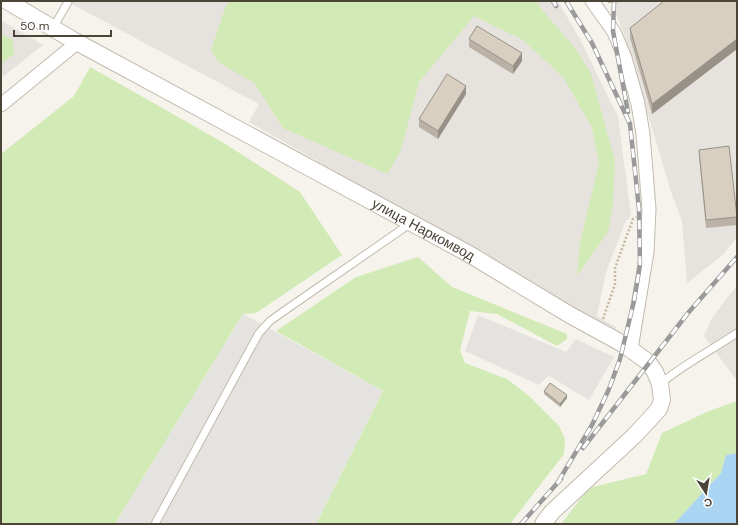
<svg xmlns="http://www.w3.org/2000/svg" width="738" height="525" font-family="'DM Sans',sans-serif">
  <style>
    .industrial { fill: #e6e2dd }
    .green { fill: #d2eab5 }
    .parking { fill: #e5e3e0 }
    .water { fill: #a9d4f2 }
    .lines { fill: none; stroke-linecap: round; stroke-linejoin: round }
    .service-casing { stroke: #c2bbae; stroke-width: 9 }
    .minor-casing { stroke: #c2bbae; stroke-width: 15 }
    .tertiary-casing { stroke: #c2bbae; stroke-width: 18 }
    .path { stroke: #c4b79f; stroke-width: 2.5; stroke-dasharray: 2 2; stroke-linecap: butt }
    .service { stroke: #fff; stroke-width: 7 }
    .minor { stroke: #fff; stroke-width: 13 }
    .tertiary { stroke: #fff; stroke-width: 16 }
    .rail-casing { stroke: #9a9a9a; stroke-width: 4.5 }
    .rail { stroke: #fff; stroke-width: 3; stroke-dasharray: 9; stroke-linecap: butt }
    .wall { fill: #bab2a6 }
    .shaded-wall { fill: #979187 }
    .building { fill: #d8cfc1; stroke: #979187 }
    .labels { text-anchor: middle; stroke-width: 3.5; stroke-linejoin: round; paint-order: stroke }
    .street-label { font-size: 14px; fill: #4b4439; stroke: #fff }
  </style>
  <rect width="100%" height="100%" fill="#f6f3ec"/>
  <path class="industrial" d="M66 1H558L581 41 618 117 631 215 625 223 606 272 597 316 616 327V335L575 309 249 122 259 104Z
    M611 1H737V237L723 255 687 283 682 221 671 192 623 31Z
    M1 20 43 45 1 78Z
    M737 285V381L704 336 712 318Z"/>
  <path class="green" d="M230 1H536L547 16 576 49 591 74 615 161 613 205 608 232 577 276 580 243 599 163 592 128 564 78 523 40 474 16 419 82 401 150 387 174 283 128 254 83 218 62 211 50 226 6Z
    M1 34 13 40 14 54 1 64Z
    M90 67 224 143 300 192 342 255 256 313 243 314 115 524H1V154L74 96Z
    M418 257 452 287 567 334V339L557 346 497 314 470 311 460 350 465 363 507 379 529 396 559 426 565 439 564 454 510 524H316L383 391 276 331 356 277Z
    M737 401V453L726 455 721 473 674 524H561L589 488 646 474 662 433 709 411Z"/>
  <path class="parking" d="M243 314 383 391 316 524H115Z
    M478 315 566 352 576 339 614 357 589 400 549 376 539 385 465 351Z"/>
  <path class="water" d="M737 453V524H674L721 473 726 455Z"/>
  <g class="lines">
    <g class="service-casing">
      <path id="service" d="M53 28 68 2
        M660 384C684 364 712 350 737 333
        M155 524 259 333 270 321 284 311 411 223"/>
    </g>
    <g class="minor-casing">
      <path id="minor" d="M592 1 614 32 625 58 638 104 643 134 649 209 647 252 631 349
        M1 105 78 42"/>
    </g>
    <g class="tertiary-casing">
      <g id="tertiary">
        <path id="s1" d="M7 1 73 40 469 254 570 315 623 344 648 362 655 372 660 384 662 400 659 409 635 435 552 512 543 524"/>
      </g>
    </g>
    <path class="path" d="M603 319 615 284V268L633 219 636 217"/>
    <use href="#service" class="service"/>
    <use href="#minor" class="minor"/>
    <use href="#tertiary" class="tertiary"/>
    <g class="rail-casing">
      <path id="rail" d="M553 1 556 6
        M614 2 613 31 628 112
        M583 448 688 313 737 257
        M558 482 592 425 609 389 620 359 634 301 640 265 639 209 630 124 592 43 566 1
        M521 524 561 479"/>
    </g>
    <use href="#rail" class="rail"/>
  </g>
  <path class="wall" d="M608 1H620V2L608 3Z
    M737 1V49L652 114 630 38V28Z
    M469 39 522 61 513 74 469 47Z
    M466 94 438 139 419 127V119Z
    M699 150 737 217V225L706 228 699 157Z
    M544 391 567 398 560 407 544 394Z"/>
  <path class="shaded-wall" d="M737 39V49L652 114V104Z
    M522 53V61L513 74V66Z
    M466 86V94L438 139V131Z
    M567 395V398L560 407V404Z"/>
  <path class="building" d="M664 1H737V39L652 104 630 28Z
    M477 26 522 53 513 66 469 39Z
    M447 74 466 86 438 131 419 119Z
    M729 146 737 217 706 220 699 150Z
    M550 383 567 395 560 404 544 391Z"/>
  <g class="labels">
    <g class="street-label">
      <text dy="5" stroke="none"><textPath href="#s1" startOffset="475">улица Наркомвод</textPath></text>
    </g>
  </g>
  <rect width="738" height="525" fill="none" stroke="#4b4439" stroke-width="4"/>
  <g transform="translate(706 493) rotate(168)" stroke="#ffffff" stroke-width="3" paint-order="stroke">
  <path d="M0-3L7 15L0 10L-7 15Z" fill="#4b4439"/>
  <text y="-6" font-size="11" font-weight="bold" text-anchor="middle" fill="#4b4439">С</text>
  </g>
  <path d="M14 30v6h97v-6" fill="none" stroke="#4b4439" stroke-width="2"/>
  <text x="20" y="30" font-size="12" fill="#4b4439" stroke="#ffffff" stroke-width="3" paint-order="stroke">50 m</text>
</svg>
